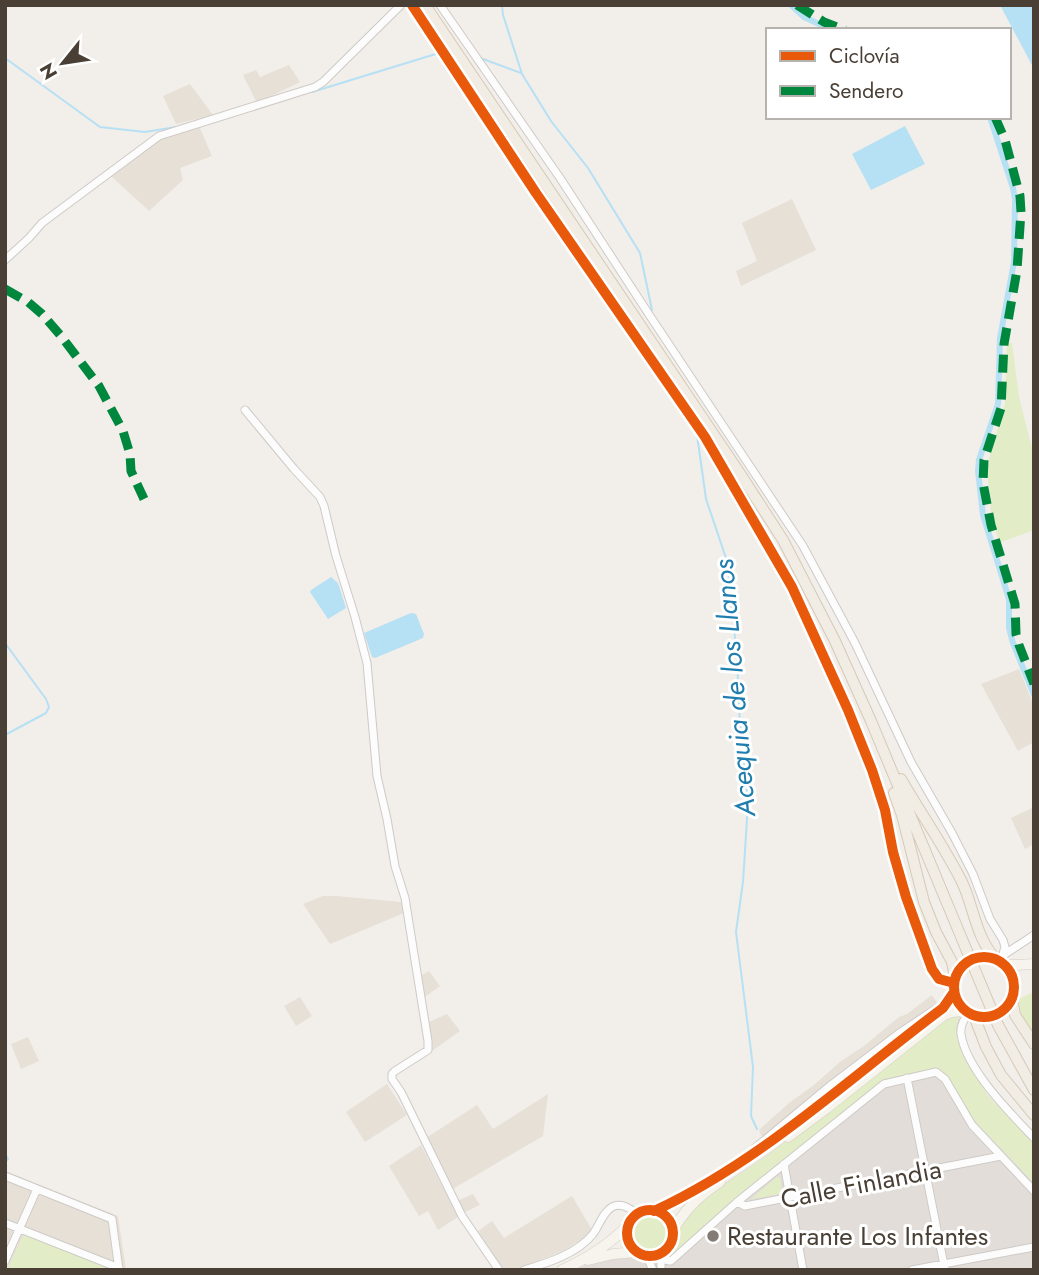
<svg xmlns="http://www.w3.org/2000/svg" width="1039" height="1275" font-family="Jost,sans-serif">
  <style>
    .residential { fill: #e6e0d7 }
    .industrial { fill: #e2ddd8 }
    .green { fill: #e2edc7 }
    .water { fill: #b6e0f4 }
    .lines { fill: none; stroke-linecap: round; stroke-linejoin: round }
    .stream { stroke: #b6e0f4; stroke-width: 2 }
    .canal { stroke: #b6e0f4; stroke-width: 6 }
    .minor-casing { stroke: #cecac6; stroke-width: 9 }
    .secondary-casing { stroke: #d3cdc2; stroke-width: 11 }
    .primary-casing { stroke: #d6c9b6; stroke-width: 12 }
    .minor { stroke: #fdfcfc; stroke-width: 7 }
    .secondary { stroke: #f7f4ee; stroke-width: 10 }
    .primary { stroke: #f1ece4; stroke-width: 10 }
    .primary-bridge-casing { stroke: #d6c9b6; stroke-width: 12; stroke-linecap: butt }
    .primary-bridge { stroke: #f1ece4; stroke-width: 10 }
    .quiet { stroke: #00873e; stroke-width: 9; stroke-dasharray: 18 9; stroke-linecap: butt }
    .cycleway-casing { stroke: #fff; stroke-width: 15 }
    .cycleway { stroke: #e8590c; stroke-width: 10 }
    .poi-dot { fill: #847c74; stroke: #fff; stroke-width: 2.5 }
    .labels { text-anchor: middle; stroke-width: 6; stroke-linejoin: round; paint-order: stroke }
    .street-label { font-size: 26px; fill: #493f35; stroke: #fff }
    .poi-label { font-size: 26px; fill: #493f35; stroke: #fff; text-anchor: start }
    .water-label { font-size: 28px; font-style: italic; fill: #207eae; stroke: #fff }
  </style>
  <rect width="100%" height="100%" fill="#f2eeea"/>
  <path class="residential" d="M289 65 300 82 257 103 243 75 256 70 260 77Z
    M190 84 213 115 176 124 163 96Z
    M199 126 212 156 180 168 183 180 149 211 111 176 155 142Z
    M792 199 816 250 741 286 736 271 757 261 742 223Z
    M1019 669 1034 706V742L1018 751 981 684Z
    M1034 807V844L1025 849 1011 818Z
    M323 896H336L401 902 404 913 330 944 303 904Z
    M429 971 440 986 425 997 420 976Z
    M932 995 939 1006 763 1140 759 1130 789 1103 814 1085 841 1061 864 1046 899 1017 907 1014Z
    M300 997 312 1016 296 1026 284 1006Z
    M447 1014 460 1031 432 1051 429 1022Z
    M28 1037 39 1061 21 1069 11 1044Z
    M387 1084 407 1115 365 1142 346 1112Z
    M548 1094 543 1136 451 1190 426 1138 477 1105 493 1129Z
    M421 1145 458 1217 438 1230 428 1211 419 1216 389 1166Z
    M5 1171 118 1216 126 1270H5Z
    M473 1194 480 1205 463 1213 457 1201Z
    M572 1196 591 1228 588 1235 565 1250 530 1264 514 1270H502L478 1231 492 1221 504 1238Z"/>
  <path class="industrial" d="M955 1014 960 1017 957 1030 961 1045 987 1095 1034 1143V1270H575L591 1262 634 1255 646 1260 645 1262 657 1261 668 1250 682 1222 698 1205 716 1189 768 1154 947 1018Z"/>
  <path class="green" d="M1007 343H1012L1019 397 1034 456V530L999 543 991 512 987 469 992 447 1005 404Z
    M1034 992V1034C1026 1023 1017 1013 1019 999Z
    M955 1015 959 1017 956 1028 960 1045 987 1095 1034 1143V1183L972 1118 946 1074 939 1070 934 1069 884 1079 748 1188 669 1258 665 1256 683 1222 694 1209 715 1191 768 1155 947 1018Z
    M777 1177 780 1178 782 1192 781 1194 751 1199Z
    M633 1233a17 17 0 1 1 34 0a17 17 0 1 1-34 0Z
    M24 1234 114 1270H7Z"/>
  <path class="water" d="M1000 5H1034V69Z
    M905 126 925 164 871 190 852 154Z
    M331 577 338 583 346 608 328 619 310 592 311 590Z
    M411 613 416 614 424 634 423 638 375 658 372 657 364 633Z"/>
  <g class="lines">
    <path class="stream" d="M502 5 503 15 522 74 551 121 588 168 640 253 652 310
      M5 58 100 127 145 132 176 127
      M483 59 521 73
      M312 92 439 53
      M639 350 697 435 706 499 728 564 737 659 740 726 748 803 743 882 736 932 753 1067 751 1116 757 1129
      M5 643 46 699 49 707 46 713 5 735
      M5 1154 8 1159 5 1162"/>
    <path class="canal" d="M791 5 804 17 832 30
      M990 117 1013 188 1015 199 1014 262 1000 338 998 404 979 460 978 471 983 515 1009 599V628L1013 643 1034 695"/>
    <g class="minor-casing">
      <path id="minor" d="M412 5 536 193 705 437 792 587 848 710 872 770 885 810 893 852 906 897 932 969 939 979 954 983
        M440 5 560 178 652 319 803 546 855 643 911 762 952 833 973 874 990 919 1003 940 1005 947 1003 954
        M5 260 29 238 42 223 159 136 315 87 323 82 401 5
        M245 410 294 469 320 497 324 506 336 556 355 617 367 663 377 776 387 819 395 866 405 898 428 1041V1050L395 1071 392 1074V1079L401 1092 462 1216 499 1270
        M1002 956 1034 935
        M968 1013C964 1020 960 1026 961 1034 966 1069 1010 1113 1034 1138
        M907 1078 945 1270
        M755 1148 831 1085 898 1034 934 1010
        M784 1164 803 1270
        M5 1176 112 1219 119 1270
        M737 1202 745 1206 1001 1156
        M5 1223 119 1268
        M646 1255 653 1270
        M661 1259 670 1261 672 1260 737 1202 884 1084 936 1072 945 1079 972 1125 1034 1191
        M5 1261 37 1189
        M524 1270C547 1263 577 1254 593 1234 599 1226 603 1212 612 1207 621 1202 630 1208 637 1214
        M661 1270V1259L664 1251
        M912 1270 1034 1247"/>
    </g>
    <g class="secondary-casing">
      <path id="secondary" d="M954 987a30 30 0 1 1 60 0a30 30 0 1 1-60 0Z
        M1003 964 1014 965 1034 964
        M788 1137 827 1108 944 1015 952 1012 965 1011
        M627 1233a23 23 0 1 1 46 0a23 23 0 1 1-46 0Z
        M654 1211C762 1161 849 1078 943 1008L954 992
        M672 1232C683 1212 701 1194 720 1182
        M588 1260 613 1254 637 1252
        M562 1270C586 1259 610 1244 628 1225"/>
    </g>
    <g class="primary-casing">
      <path id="primary" d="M425 5 739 472 783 540 835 641 871 721 967 951
        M901 779C921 814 944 846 962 882 974 907 976 940 997 960
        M894 793 902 815 924 902 936 932 952 962 955 977
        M1012 999 1015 1015 1034 1044
        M974 1016 986 1047 1001 1075 1034 1115
        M998 1025 1034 1090"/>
    </g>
    <use href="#minor" class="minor"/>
    <use href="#secondary" class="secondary"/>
    <use href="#primary" class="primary"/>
    <g class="primary-bridge-casing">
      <path id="primary-bridge" d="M967 951 998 1025"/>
    </g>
    <use href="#primary-bridge" class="primary-bridge"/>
    <path class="quiet" d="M797 5 824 22 845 30
      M995 117 1005 140 1020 196 1021 212 1017 270 1004 344 1001 408 984 460 983 483 991 525 1015 604 1016 634 1019 645 1034 684
      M5 289 28 302 42 314 61 336 99 386 123 431 130 454 131 471 144 499"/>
    <g class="cycleway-casing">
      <path id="cycleway" d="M412 5 536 193 705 437 792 587 848 710 872 770 885 810 893 852 906 897 932 969 939 979 954 983
        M954 987a30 30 0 1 1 60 0a30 30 0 1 1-60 0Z
        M627 1233a23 23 0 1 1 46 0a23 23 0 1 1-46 0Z
        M654 1211C762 1161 849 1078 943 1008L954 992"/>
    </g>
    <use href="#cycleway" class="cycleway"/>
  </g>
  <circle class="poi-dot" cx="713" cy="1236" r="7"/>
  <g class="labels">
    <g class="street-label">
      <text transform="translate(861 1184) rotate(-11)" y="9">Calle Finlandia</text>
    </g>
    <g class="poi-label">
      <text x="727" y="1245">Restaurante Los Infantes</text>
    </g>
    <g class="water-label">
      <text transform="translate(734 688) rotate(-95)" y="10">Acequia de los Llanos</text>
    </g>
  </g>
  <rect width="1039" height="1275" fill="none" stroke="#493f35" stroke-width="14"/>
  <rect x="766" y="28" width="245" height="91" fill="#ffffff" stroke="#b6b2ae" stroke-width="2"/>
  <rect x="780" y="51" width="35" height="10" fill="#e8590c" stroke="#b6b2ae" stroke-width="2"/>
  <text x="829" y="63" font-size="21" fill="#493f35">Ciclovía</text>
  <rect x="780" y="86" width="35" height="10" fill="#00873e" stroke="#b6b2ae" stroke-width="2"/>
  <text x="829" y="98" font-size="21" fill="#493f35">Sendero</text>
  <g transform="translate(63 63) rotate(240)" stroke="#ffffff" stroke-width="5" paint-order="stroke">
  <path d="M0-5L12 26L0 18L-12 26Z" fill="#493f35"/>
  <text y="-10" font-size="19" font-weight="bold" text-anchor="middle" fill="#493f35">N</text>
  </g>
</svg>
